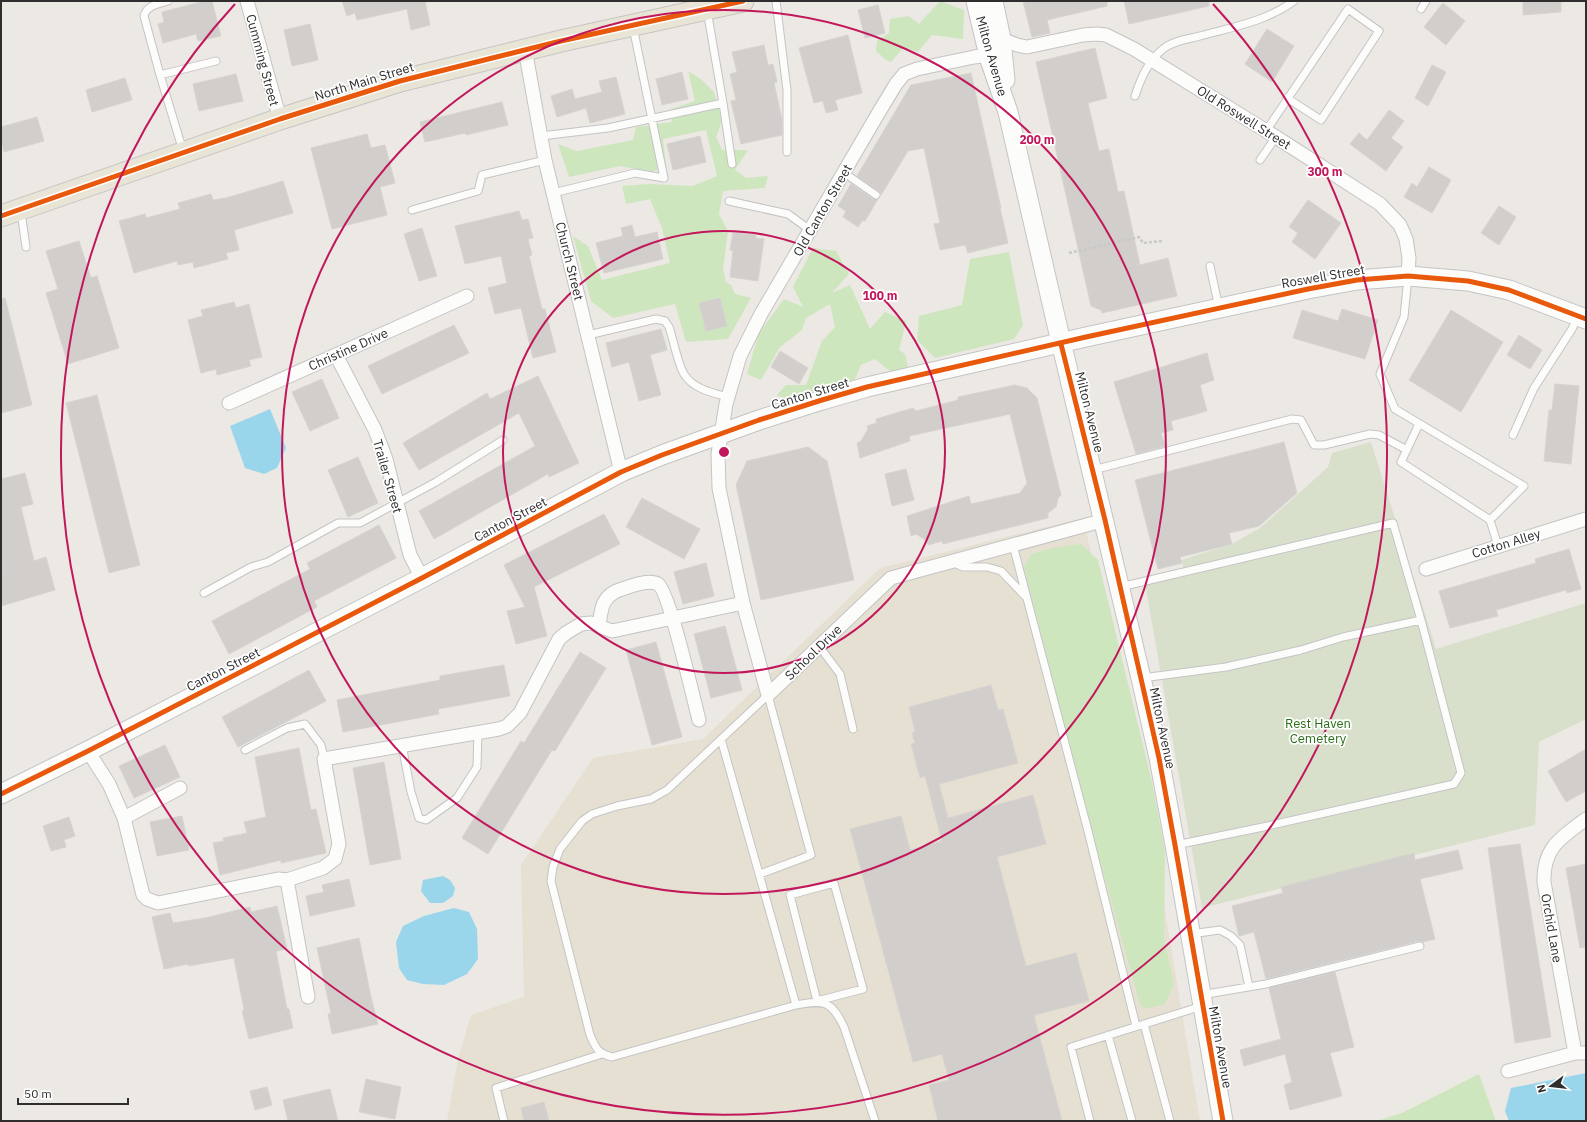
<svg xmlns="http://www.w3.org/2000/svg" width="1587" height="1122" font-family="'IBM Plex Sans',sans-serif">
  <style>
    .education { fill: #e6e0d3 }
    .green { fill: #cee6be }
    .cemetery { fill: #d8e0cc }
    .water { fill: #99d6ec }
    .building { fill: #d1cecb; stroke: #d7d4d0 }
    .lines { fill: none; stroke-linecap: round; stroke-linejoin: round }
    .lane-casing { stroke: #c5c4c5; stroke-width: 9 }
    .street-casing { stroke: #c5c4c5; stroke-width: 15 }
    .secondary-casing { stroke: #c5c4c5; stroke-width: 21 }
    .primary-casing { stroke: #c6c5c4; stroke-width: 23 }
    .path { stroke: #c9c9c8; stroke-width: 2.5; stroke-dasharray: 3 2; stroke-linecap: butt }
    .lane { stroke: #fcfcfb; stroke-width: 7 }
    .street { stroke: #fcfcfb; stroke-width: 13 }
    .secondary { stroke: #fcfcfb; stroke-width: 19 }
    .primary { stroke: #e8e4d6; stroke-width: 21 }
    .cycleway-casing { stroke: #fff; stroke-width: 8 }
    .cycleway { stroke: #e8590c; stroke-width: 5 }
    .ring { fill: none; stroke: #c2185b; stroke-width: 2 }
    .labels { text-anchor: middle; stroke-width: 3.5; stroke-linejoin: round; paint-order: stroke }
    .street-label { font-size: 13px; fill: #2e2e2e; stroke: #fff }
    .park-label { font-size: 13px; fill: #2c6e1b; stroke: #fff }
    .centre { fill: #c2185b; stroke: #fff; stroke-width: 2 }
    .ring-label { font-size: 12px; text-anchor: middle; font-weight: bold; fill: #c2185b; stroke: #fff; stroke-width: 3.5; stroke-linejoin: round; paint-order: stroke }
  </style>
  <rect width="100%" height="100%" fill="#ece8e4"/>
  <path class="education" d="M1083 518 1141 768 1200 1121H447L458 1059 471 1015 524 997 521 865 593 758 703 739 880 568Z"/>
  <path class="green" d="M940 1 964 10 963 39 932 35 918 52 904 47 891 62 886 60 876 51 877 41 889 33 890 19 909 16 919 24Z
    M688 71 702 80 714 92 722 120 716 137 722 150H748L735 170 746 178 768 176 765 188 723 191 719 214 728 231 723 269 726 282 731 285 735 294 751 298 728 339 686 342 675 304 613 318 591 301 573 236 588 246 602 280 670 263 662 228 650 199 626 204 622 186 648 184 693 186 717 176 706 130 663 139 666 166 652 172 620 166 569 177 558 144 577 151 633 140 636 127 672 122 671 109 695 101Z
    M813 248 836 251 849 274 832 293 850 285 870 329 885 312 906 321 899 350 905 354 908 367 891 372 875 359 861 365 852 386 824 394 817 390 791 401 777 395 786 385H806L822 341 835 327 830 304 806 318 802 330 780 347 761 380 747 374 759 333 784 299 803 307 793 287Z
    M1009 252 1023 325 1014 339 935 358 917 340 919 316 962 305 970 259Z
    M1081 544 1098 560 1152 782 1165 851 1164 938 1174 984 1165 1004 1146 1009 1140 1005 1086 810 1024 567 1031 554 1052 548Z
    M1479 1074 1496 1121H1376L1402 1113Z"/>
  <path class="cemetery" d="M1371 442 1436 649 1586 603V719L1539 742 1535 825 1202 908 1145 583 1184 573 1182 560 1232 544 1260 528 1328 467 1332 453Z"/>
  <path class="water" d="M270 409 286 448 277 468 264 474 245 468 230 426Z
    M443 876 450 880 455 888 453 896 443 903H430L421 891 423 880Z
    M454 908 469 912 477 929 478 959 467 974 444 985 423 984 407 980 399 968 396 942 403 926 424 916Z
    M1586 1073V1121H1509L1505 1111 1511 1088Z"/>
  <path class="building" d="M205 1H212L221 36 198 41 196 34 163 43 158 24 164 22 162 12Z
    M342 1H425L430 25 411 30 407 9 357 20 355 13 347 16Z
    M1023 1H1107V6L1047 20 1050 33 1032 37Z
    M1124 1H1209V6L1129 24Z
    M1523 1H1561V12L1523 15Z
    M1443 3 1465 21 1446 45 1424 27Z
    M878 5 885 33 865 38 858 10Z
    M310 24 318 60 292 66 284 30Z
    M1267 29 1294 46 1272 82 1245 64Z
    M848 35 862 93 835 100 838 110 826 113 823 101 814 103 799 48Z
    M764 45 768 65 773 64 777 82 774 83 782 120V135L741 144 731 101 736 100 730 74 737 72 732 52Z
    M1095 48 1107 98 1088 103 1099 151 1109 149 1118 192 1124 191 1140 265 1168 258 1177 296 1102 313 1101 310 1091 306 1036 62Z
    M1432 65 1446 72 1428 106 1415 98Z
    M682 72 688 99 662 105 656 79Z
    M971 73 1001 208H1000L1008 243 968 253 965 245 940 250 934 224 940 223 924 148 908 151 881 195 879 191 857 176 911 85Z
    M236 74 243 101 199 111 193 84Z
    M616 77 625 114 590 123 586 108 557 117 551 96 572 89 575 99 602 92 599 81Z
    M125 78 132 100 92 112 86 90Z
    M502 102 508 125 466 135 465 133 425 142 420 122Z
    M1389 110 1404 121 1391 138 1403 147 1386 171 1350 144 1359 133 1367 140Z
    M37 117 44 141 4 152 1 141V127Z
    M367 134 371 148 385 145 395 183 380 187 387 215 332 229 311 148Z
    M700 136 706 162 673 170 667 144Z
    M1429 167 1451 180 1432 213 1404 197 1412 183 1417 187Z
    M283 181 293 213 234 230 239 250 226 253 228 259 194 268 193 262 178 265 177 261 134 273 119 221 145 214 146 218 180 209 178 203 211 194 213 200 226 198Z
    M851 184 873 199H878L865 221 863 220 858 227 843 217 846 211 838 206Z
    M1308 200 1341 223 1315 259 1292 242 1298 233 1289 227Z
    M1499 206 1516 217 1499 245 1481 233Z
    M519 211 522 220 528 219 533 238 528 239 532 255 529 256 542 309H545L556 352 533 358 521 308 495 314 488 288 507 283 501 256 465 264 455 226Z
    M632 225 635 237 657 232 663 259 604 273 596 243 623 236 621 228Z
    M422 228 437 276 419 281 404 234Z
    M733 232 756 235V238L764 239 758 281 730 277 733 251 730 250Z
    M79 241 91 278 97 276 119 348 68 364 46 293 58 289 46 251Z
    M5 298 32 405 1 413V299Z
    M720 298 727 326 706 331 699 303Z
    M234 302 236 308 249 304 262 357 249 360 251 366 217 375 216 369 201 373 188 320 203 316 201 310Z
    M1342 309 1378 320 1365 359 1293 338 1302 310 1338 321Z
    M1451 310 1503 342 1461 412 1409 380Z
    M454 325 469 353 382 394 368 366Z
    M661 329 667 350 650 355 661 395 639 401 629 362 612 367 606 343Z
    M1519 335 1542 350 1530 369 1507 355Z
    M780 351 808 368 799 384 771 367Z
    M1207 353 1214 380 1200 385 1207 411 1171 421 1173 430 1161 433 1165 446 1136 454 1114 382Z
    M538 376 579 463 549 477 548 474 434 539 419 511 535 446 519 413 419 470 403 443 487 393 490 399Z
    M322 379 339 418 310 431 292 392Z
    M1555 384 1579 386 1571 464 1544 461 1549 410H1552Z
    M1015 385 1027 388 1037 398 1061 495 1058 498 1056 507 1048 513V518L943 544 942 541 928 545 927 541 916 534 911 536 907 516 969 496 971 504 1020 493 1027 483 1010 414 909 436 910 441 860 458 857 443 861 441 868 429 867 426 877 423 876 419 913 408 916 411 958 400V397Z
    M97 395 140 565 109 573 66 403Z
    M1284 442 1297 493 1259 526 1229 533 1232 544 1180 557 1182 563 1158 569 1135 480Z
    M808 447 827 461 854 580 761 600 736 485 747 461Z
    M358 457 378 503 348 517 328 470Z
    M906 469 914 500 892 506 885 474Z
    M25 473 33 504 21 507 34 561 46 557 55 590 1 606V570H3L1 560V479Z
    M642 498 700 529 684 559 626 527Z
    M604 514 620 544 534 587 547 636 516 644 507 611 525 607 504 565Z
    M379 525 396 558 314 601 317 607 229 654 212 621 310 569 307 563Z
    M1569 549 1581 589 1567 593 1566 590 1496 610 1498 616 1450 628 1439 591 1536 563 1535 559Z
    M706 563 714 596 683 604 674 572Z
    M725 626 742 690 711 698 694 634Z
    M656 642 682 737 652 745 626 650Z
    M580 652 606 668 555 751 552 750 488 854 462 838 521 741 524 743Z
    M504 665 510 696 438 709 439 714 343 732 337 700 440 680V676Z
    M309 670 326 701 238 747 222 717Z
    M991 685 998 710 1003 709 1018 763 939 784 948 818 1033 795 1046 844 997 857 1026 966 1076 953 1089 1001 1034 1015 1062 1121H938L929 1085 949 1080 942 1054 913 1062 850 829 901 816 910 850 942 841 925 776 920 778 911 744 915 743 912 733 915 731 909 707Z
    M165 745 180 777 134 798 119 766Z
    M299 748 311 810 316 809 326 853 281 863V860L220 875 213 843 224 841 223 838 247 833 244 822 266 817 255 757Z
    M1586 749V791L1566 802 1548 771Z
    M384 762 401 859 370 865 353 768Z
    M182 816 189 850 157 856 150 822Z
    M69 817 75 836 64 840 66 847 51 851 43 826Z
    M1520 844 1551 1037 1515 1043 1488 848Z
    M1458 850 1463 869 1420 879 1435 939 1423 942 1419 941 1266 979 1254 932 1239 936 1232 906 1283 893 1281 887 1414 853 1415 860Z
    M1586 864V947L1580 948 1566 868Z
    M349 879 355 906 310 916 306 896 324 892 322 885Z
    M277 906 287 949 276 951 287 1009H289L293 1028 249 1039 242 1011 244 1010 234 958 188 966V964L164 969 152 917 170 913 173 923 205 918 250 907 251 912Z
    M359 938 371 997 378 1024 332 1034 328 1014 331 1013 317 948Z
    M1335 972 1354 1047 1330 1053 1342 1096 1290 1110 1284 1085 1292 1082 1285 1054 1244 1066 1240 1050 1281 1039 1269 988Z
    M366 1079 401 1087 395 1119 359 1112Z
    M267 1087 272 1105 255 1110 250 1091Z
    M330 1089 338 1121H288L283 1100Z
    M544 1102 549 1121H524L521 1108Z"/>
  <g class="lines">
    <g class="lane-casing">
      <path id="lane" d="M776 1 787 90V152
        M1421 9 1426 1
        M707 10 723 103 732 164
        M160 75 144 16C147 5 158 4 168 1
        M1135 96C1141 78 1148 61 1163 49 1172 41 1188 39 1200 36 1233 27 1267 21 1294 1
        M1266 131 1348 9 1379 31 1321 120 1287 98
        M541 136 608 128 723 103
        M183 151 160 75 216 61
        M1260 160 1276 137
        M843 172 876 195
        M553 193 635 173 664 178 633 27
        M729 201 788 214 810 230
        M412 210 478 191 482 175 545 160
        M21 212 26 247
        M1210 266 1219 308
        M1408 277 1404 317 1380 374 1395 409 1524 486 1490 520 1401 462 1419 424
        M588 335 656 319 665 321 669 327C673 338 678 365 684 374 693 389 713 393 728 397
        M1513 435 1534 388 1572 329 1578 316
        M1093 470 1292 419 1301 420 1314 445H1324L1370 434 1379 435 1407 450
        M1490 520 1498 546
        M1013 545 1088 831 1136 1026
        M952 562 963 567H987L1001 571 1025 596
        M1120 587 1393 523 1421 620 1461 773 1454 784 1263 827 1176 845
        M204 593 251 567 268 562 338 523H360L436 482 503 440
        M819 646 840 674 853 729
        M1142 678 1226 667 1301 650 1343 637 1421 620
        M721 739 796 1005C824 1000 831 1000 844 1027L875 1121
        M402 745 411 792 419 818 426 820 457 798 477 767 478 732
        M245 750 287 728 305 724 321 745 324 759
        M760 874 811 855 768 695 667 790 651 799 617 806 592 814 582 821 560 849 553 867 551 881 590 1035C596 1048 597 1053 612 1057L796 1005
        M834 883 863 989 817 1001 790 895Z
        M1190 934 1220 930 1231 936 1240 945 1249 987
        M1201 995 1266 984 1420 946
        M1144 1024 1170 1121
        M1108 1035 1132 1121
        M504 1121 496 1088 602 1054
        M1090 1121 1071 1047 1202 1006"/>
    </g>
    <g class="street-casing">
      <path id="street" d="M247 1 280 119
        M1001 39 1017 45 1027 47 1083 35 1096 34 1106 35 1134 49 1276 137 1380 204 1400 225 1406 239 1409 258 1408 276
        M525 49 545 160 621 472
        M990 60 982 56 974 57 917 69 904 74 896 84 879 112 761 314 740 356 726 404 718 454 719 488 743 603 768 695 891 578 1105 520
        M336 355 375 430 386 459 410 555 422 578
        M229 403 467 296
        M1426 569 1586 519
        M599 627C601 608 602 595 622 589 631 586 649 579 658 584 669 591 694 701 699 720
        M88 751 109 784 124 818 143 895 147 899 158 903 278 879 287 880 308 997
        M124 818 180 788
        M287 880 323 868 335 859 339 844 324 759 499 729 507 726 520 713 559 639 566 633 581 624 591 623 612 631 743 603
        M1575 1053 1544 882C1543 847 1561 838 1586 819
        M1508 1071 1575 1053H1586"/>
    </g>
    <g class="secondary-casing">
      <path id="secondary" d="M976 1 990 60 1008 112 1057 325 1141 678 1159 758 1175 845 1223 1121
        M993 1 1001 39 1005 80
        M1 794 88 751 422 578 621 472 662 455 759 420 822 400 867 387 1086 337 1308 289 1357 280 1408 276 1468 281 1509 290 1586 319"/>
    </g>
    <g class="primary-casing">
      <path id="primary" d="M1 216 280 119 400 81 561 41 743 1"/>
    </g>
    <path class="path" d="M1069 253 1139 237 1143 243 1162 241"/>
    <use href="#lane" class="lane"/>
    <use href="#street" class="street"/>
    <use href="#secondary" class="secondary"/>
    <use href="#primary" class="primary"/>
    <g class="cycleway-casing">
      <path id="cycleway" d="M1 216 280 119 400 81 561 41 743 1
        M1061 344 1105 520 1159 758 1175 845 1223 1121
        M1 794 88 751 422 578 621 472 662 455 759 420 822 400 867 387 1086 337 1308 289 1357 280 1408 276 1468 281 1509 290 1586 319"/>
    </g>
    <use href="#cycleway" class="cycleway"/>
  </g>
  <g class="ring">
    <circle cx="724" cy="452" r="221"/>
    <circle cx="724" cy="452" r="442"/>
    <path d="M1213 4A663 663 0 1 1 235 4"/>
  </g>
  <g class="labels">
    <g class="street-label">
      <text transform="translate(992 56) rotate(74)" y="5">Milton Avenue</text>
      <text transform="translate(263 60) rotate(75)" y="5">Cumming Street</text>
      <text transform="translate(364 81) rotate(-17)" y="5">North Main Street</text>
      <text transform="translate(1244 117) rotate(32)" y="5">Old Roswell Street</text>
      <text transform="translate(822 210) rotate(-60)" y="5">Old Canton Street</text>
      <text transform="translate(570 261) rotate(76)" y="5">Church Street</text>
      <text transform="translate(1323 276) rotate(-10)" y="5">Roswell Street</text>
      <text transform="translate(348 349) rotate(-24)" y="5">Christine Drive</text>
      <text transform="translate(810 393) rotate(-17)" y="5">Canton Street</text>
      <text transform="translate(1090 412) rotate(76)" y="5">Milton Avenue</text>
      <text transform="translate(388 476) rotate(74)" y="5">Trailer Street</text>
      <text transform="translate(510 519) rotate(-28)" y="5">Canton Street</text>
      <text transform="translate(1506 543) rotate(-17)" y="5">Cotton Alley</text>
      <text transform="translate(813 652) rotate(-44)" y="5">School Drive</text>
      <text transform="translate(223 669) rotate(-27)" y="5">Canton Street</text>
      <text transform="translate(1163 728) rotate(78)" y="5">Milton Avenue</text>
      <text transform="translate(1552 928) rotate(80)" y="5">Orchid Lane</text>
      <text transform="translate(1221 1047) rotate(80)" y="5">Milton Avenue</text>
    </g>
    <g class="park-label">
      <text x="1318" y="728">Rest Haven<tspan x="1318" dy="15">Cemetery</tspan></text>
    </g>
  </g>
  <circle cx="724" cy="452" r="6" class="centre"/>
  <g class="ring-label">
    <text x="1037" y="144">200 m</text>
    <text x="1325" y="176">300 m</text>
    <text x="880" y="300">100 m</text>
  </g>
  <rect width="1587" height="1122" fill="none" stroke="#2e2e2e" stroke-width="4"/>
  <g transform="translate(1551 1086) rotate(255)" stroke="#ffffff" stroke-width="3" paint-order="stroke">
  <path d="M0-3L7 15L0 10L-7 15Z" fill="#2e2e2e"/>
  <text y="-6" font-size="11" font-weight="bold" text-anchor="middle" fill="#2e2e2e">N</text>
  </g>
  <path d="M18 1098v6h110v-6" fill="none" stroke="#2e2e2e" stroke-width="2"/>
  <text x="24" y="1098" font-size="12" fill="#2e2e2e" stroke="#ffffff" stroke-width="3" paint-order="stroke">50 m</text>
</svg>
